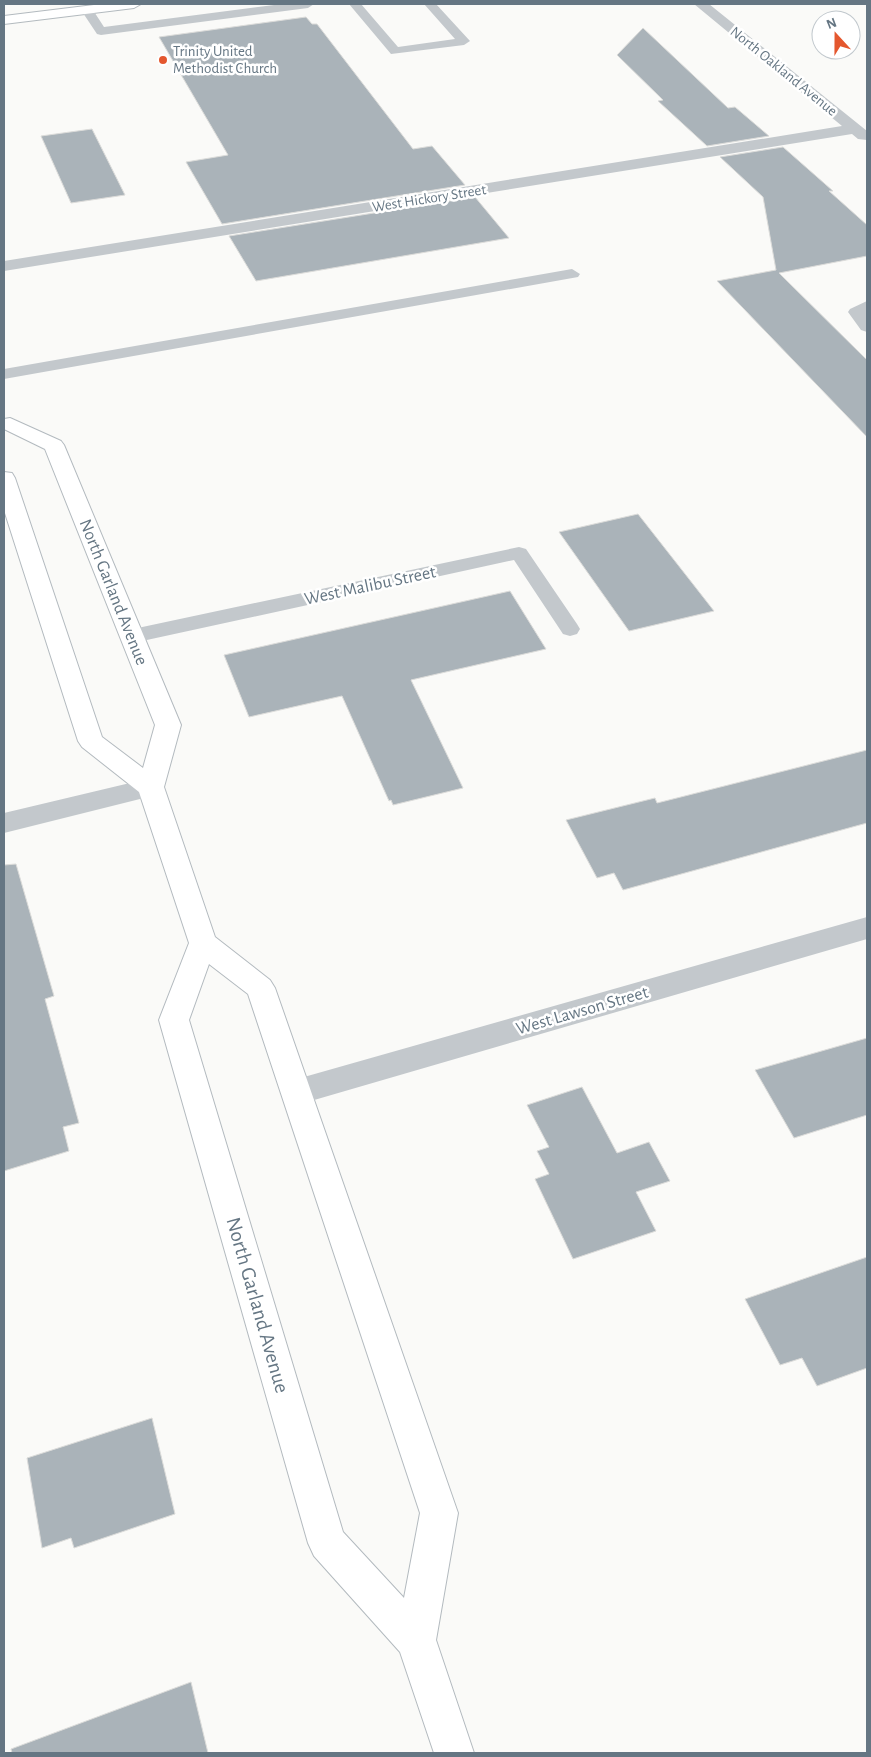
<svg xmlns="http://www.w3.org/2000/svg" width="871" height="1757" font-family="'Alegreya Sans',sans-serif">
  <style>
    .building { fill: #aab3b9; stroke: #dcdcda }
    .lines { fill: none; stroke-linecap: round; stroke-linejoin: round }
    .secondary-casing { stroke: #b3babf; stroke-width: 2 }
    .lane { fill: #c3c8cc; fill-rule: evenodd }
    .street { fill: #c3c8cc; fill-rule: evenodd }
    .secondary { fill: #fff; fill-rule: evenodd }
    .poi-dot { fill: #e4572e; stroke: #fff; stroke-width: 2 }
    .labels { text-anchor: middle; stroke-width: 5; stroke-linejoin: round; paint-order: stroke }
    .far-poi-label { font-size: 15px; fill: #657683; stroke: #fff; text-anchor: start }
    .far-street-label { font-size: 15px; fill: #657683; stroke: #fff }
    .street-label { font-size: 18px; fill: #657683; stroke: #fff }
    .near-street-label { font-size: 21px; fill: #657683; stroke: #fff }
  </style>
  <rect width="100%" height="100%" fill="#fafaf8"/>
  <path class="building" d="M306 17 312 24H317L413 149 432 146 465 185 222 224 186 162 228 155 159 37Z
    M643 28 728 108 735 107 769 136 707 146 658 101 663 100 617 55Z
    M92 129 125 195 71 203 41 136Z
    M783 147 833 191H829L867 225V256L779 273 867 360V437L717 281 776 270 763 197 720 157Z
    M475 197 509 238 256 281 229 236Z
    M638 514 689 579 714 611 629 631 559 532Z
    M510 591 546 649 411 680 463 788 393 805 391 800 389 801 342 696 249 717 224 655Z
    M867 750V823L623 890 614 873 597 878 566 820 655 798 657 803Z
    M16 864 54 996 45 999 79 1123 63 1127 69 1151 4 1171V865Z
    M867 1038V1115L794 1138 755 1070Z
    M582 1087 617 1153 649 1142 670 1181 636 1192 656 1231 573 1259 535 1179 549 1174 537 1151 549 1147 527 1105Z
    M867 1257V1368L817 1386 802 1358 780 1365 745 1299Z
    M152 1418 175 1514 74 1548 71 1538 42 1548 27 1458Z
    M191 1682 208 1753H12L11 1749Z"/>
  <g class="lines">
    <g class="secondary-casing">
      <path id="secondary" d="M102 4H141L134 8 4 24V16Z
        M10 418 61 441 64 445 181 725 164 787 215 937 270 980 275 988 458 1513 436 1640 474 1753H434L400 1652 314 1556 308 1543 159 1020 189 943 139 792 82 747 78 741 4 510V472L12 473 15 478 102 737 143 768 155 725 45 449 4 429V419ZM209 964 248 994 420 1513 404 1598 343 1532 189 1020Z"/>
    </g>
    <path class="lane" d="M282 4H314L308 8 101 35 97 34 81 10 83 7H91L104 27Z
      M349 4H361L398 47 455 39 424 4H436L470 41 464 45 391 54Z
      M572 269 580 274 578 277 4 379V369Z
      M867 301V332L861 330 848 312 850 309Z
      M519 547 526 549 577 624 580 629 577 634 570 636 563 634 514 560 133 643 126 641 123 636 126 631 133 629Z"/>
    <path class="street" d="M694 4H709L867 131V140L858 139 852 134 4 271V261L842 126Z
      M151 778 160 780 164 787 160 794 4 833V813Z
      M867 917V939L297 1105 286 1101 282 1092 286 1083 297 1079Z"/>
    <use href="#secondary" class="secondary"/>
  </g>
  <circle class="poi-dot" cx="163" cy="60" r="5"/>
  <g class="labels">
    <g class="far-poi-label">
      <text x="173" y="56">Trinity United<tspan x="173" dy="17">Methodist Church</tspan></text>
    </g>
    <g class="far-street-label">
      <text transform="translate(784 71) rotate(39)" y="5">North Oakland Avenue</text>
      <text transform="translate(429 198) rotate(-9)" y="5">West Hickory Street</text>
    </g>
    <g class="street-label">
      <text transform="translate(370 585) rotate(-12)" y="6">West Malibu Street</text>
      <text transform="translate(114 592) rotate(68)" y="6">North Garland Avenue</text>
      <text transform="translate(582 1010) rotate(-16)" y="6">West Lawson Street</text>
    </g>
    <g class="near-street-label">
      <text transform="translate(258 1305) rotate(74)" y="7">North Garland Avenue</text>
    </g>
  </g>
  <rect width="871" height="1757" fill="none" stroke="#657683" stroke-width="10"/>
  <g transform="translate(836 35) rotate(339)"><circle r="24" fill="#ffffff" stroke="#c1c8cd"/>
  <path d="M0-4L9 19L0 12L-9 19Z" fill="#e4572e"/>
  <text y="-8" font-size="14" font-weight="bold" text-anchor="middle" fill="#657683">N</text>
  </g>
</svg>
